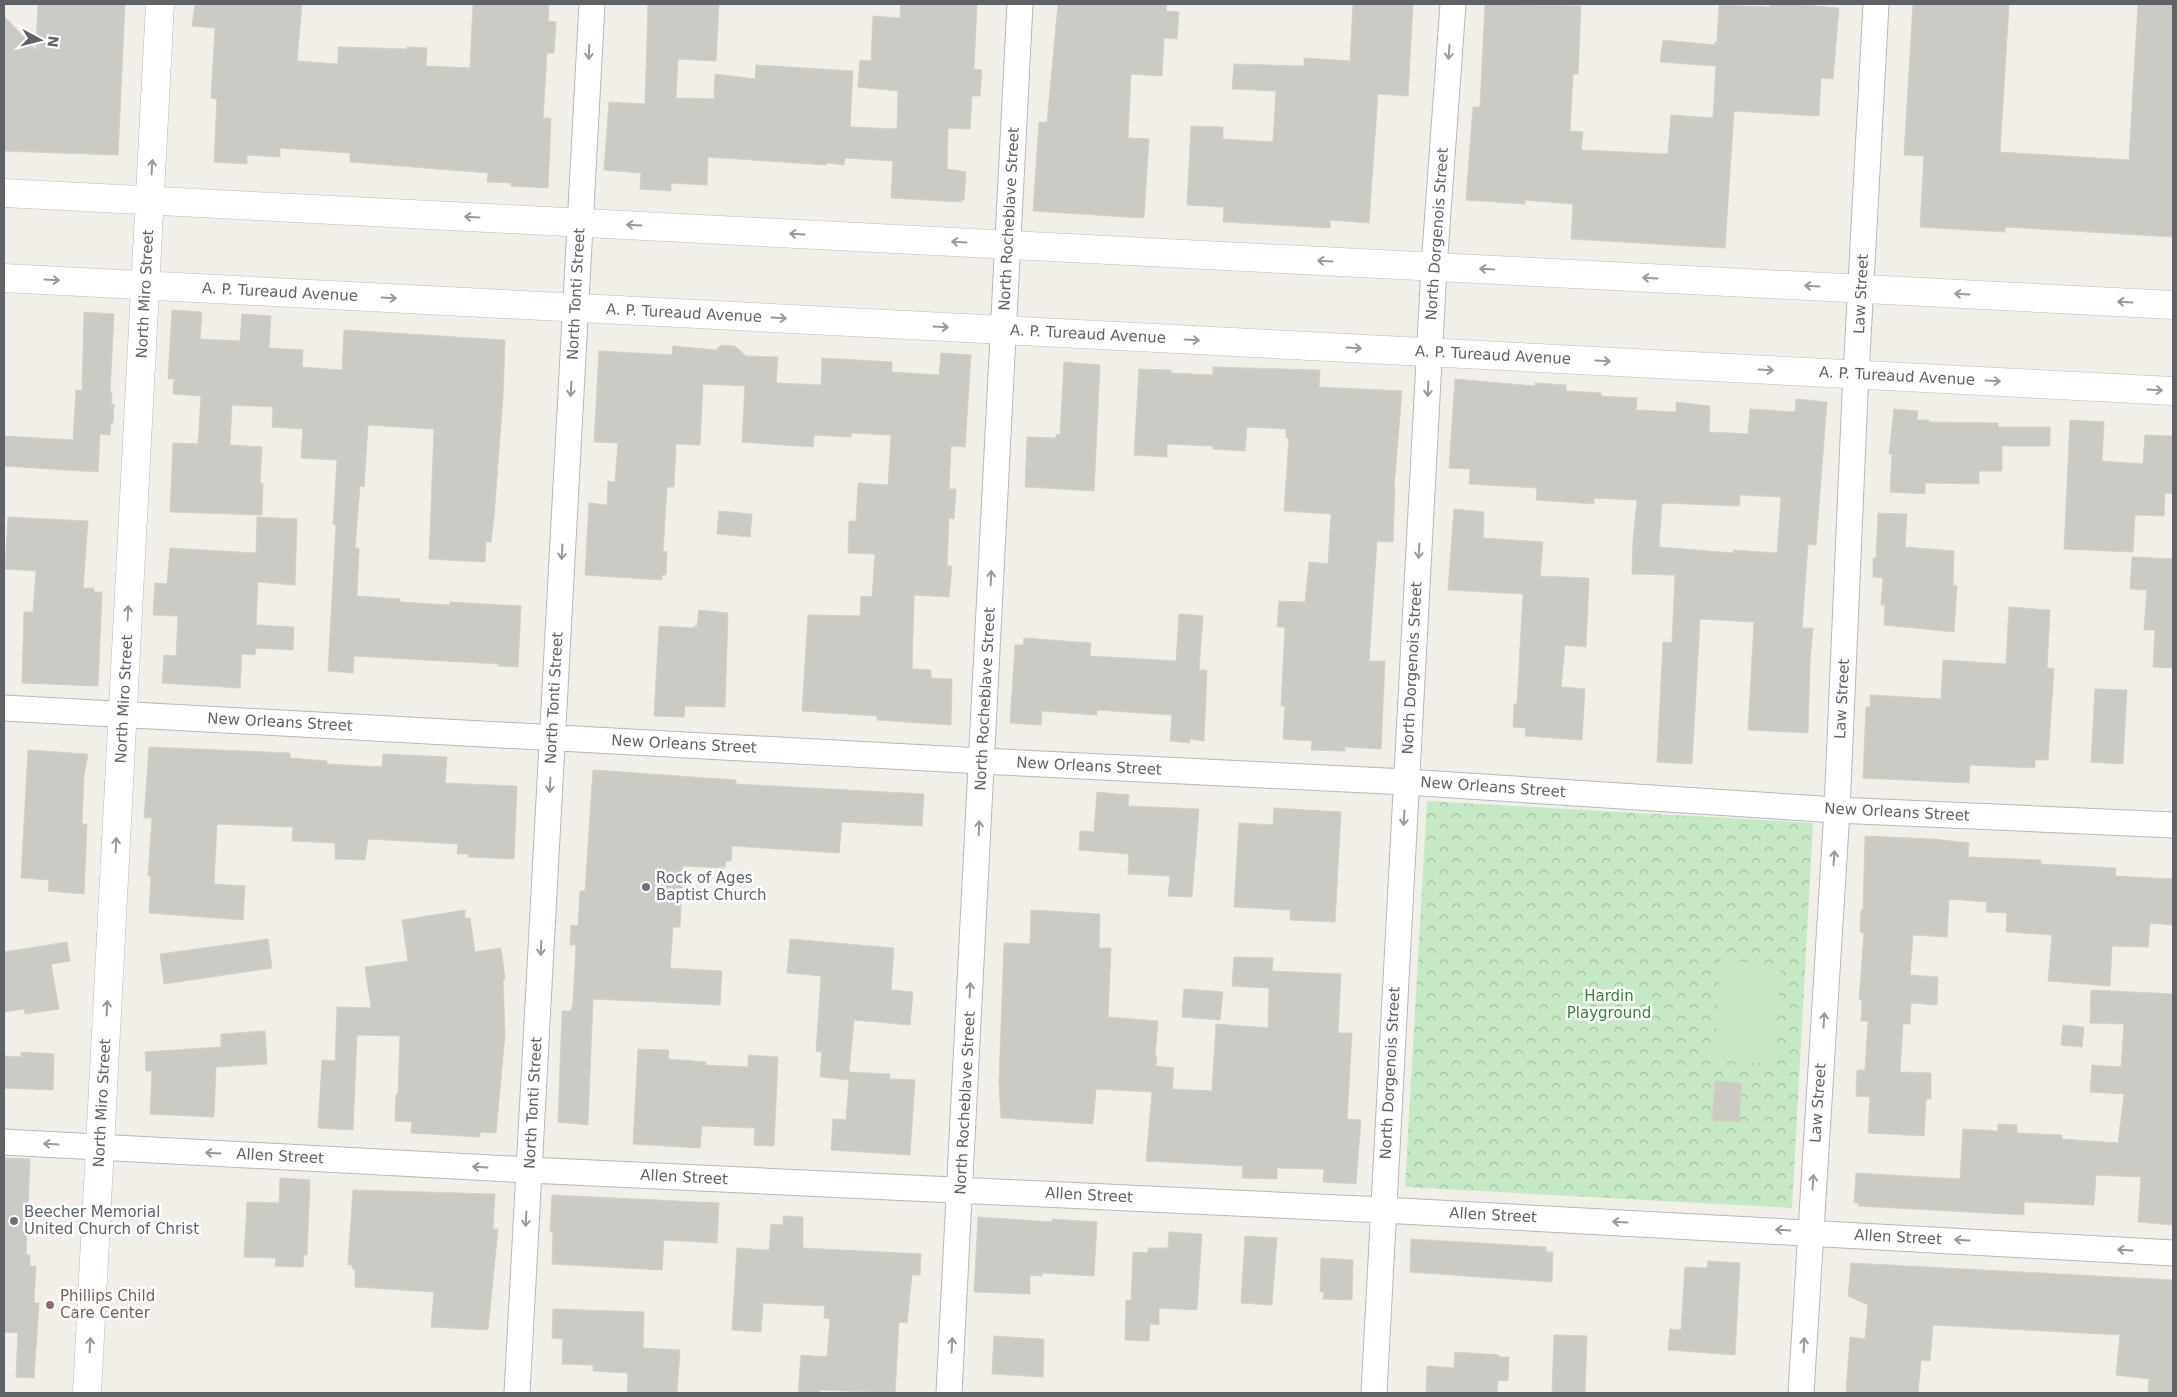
<svg xmlns="http://www.w3.org/2000/svg" width="2177" height="1397" font-family="'DejaVu Sans',sans-serif">
  <style>
    .park { fill: url(#park-crowns) }
    .garden { fill: #c5e8c5 }
    .building { fill: #cccac5; stroke: #d6d1c6; fill-rule: evenodd }
    .lines { fill: none; stroke-linecap: round; stroke-linejoin: round }
    .street-casing { stroke: #b5b8bc; stroke-width: 27 }
    .secondary-casing { stroke: #b6babf; stroke-width: 29 }
    .street { stroke: #fff; stroke-width: 25 }
    .secondary { stroke: #fff; stroke-width: 28 }
    .oneway { stroke: #979a9d }
    .worship-dot { fill: #6b7280; stroke: #fff; stroke-width: 2 }
    .education-dot { fill: #8d6e63; stroke: #fff; stroke-width: 2 }
    .labels { text-anchor: middle; stroke-width: 5; stroke-linejoin: round; paint-order: stroke }
    .street-label { font-size: 15px; fill: #5f6368; stroke: #fff }
    .worship-label { font-size: 15px; fill: #5b616d; stroke: #fff; text-anchor: start }
    .park-label { font-size: 15px; fill: #348238; stroke: #fff }
    .education-label { font-size: 15px; fill: #785e54; stroke: #fff; text-anchor: start }
  </style>
  <defs>
    <pattern id="park-crowns" width="20" height="18" patternUnits="userSpaceOnUse" patternTransform="scale(1.25)"><rect width="20" height="18" fill="#c5e8c5"/><path d="M2 6a3 3 0 1 1 6 0M12 15a3 3 0 1 1 6 0" fill="none" stroke="#a3c0a4"/></pattern>
  </defs>
  <rect width="100%" height="100%" fill="#f1efe8"/>
  <path class="park" d="M1427 801 1813 823 1792 1208 1405 1187Z"/>
  <path class="garden" d="M1721 960 1781 965 1774 1064 1714 1060Z"/>
  <path class="building" d="M38 4H125L118 155 4 151V16L36 50Z
    M195 4H302L297 61 338 64V47L407 49V47L427 48 426 66 470 68 473 4H549L548 21 556 22 554 53H547L543 118H551L548 188 511 186V183L487 182 488 173 350 162V153L280 148V157L247 155V164L214 162 217 99 211 98 215 28 192 26Z
    M648 4H719L716 61 678 59 676 98 714 99 715 74 755 79 756 65 853 71 850 127 897 129 898 91 858 87 860 60 871 61 873 16 900 18 901 4H977L974 69 982 70 980 96H972L970 129 948 128 947 169 966 172 964 200H961V202L891 198 893 161 845 158 844 165 827 163 826 165 708 157 707 185 671 183V191L640 189 641 173 604 170 609 102 645 104Z
    M1058 4H1167L1166 11 1179 12 1177 39 1164 38 1162 76 1131 74 1128 138 1149 139 1144 218 1033 211 1039 122H1047Z
    M1353 4H1413L1408 96 1378 94 1369 223 1330 220V228L1223 222 1224 207 1187 205 1191 126 1223 127V139L1273 142 1276 91 1232 89 1234 64 1304 66V58L1350 61Z
    M1485 4 1581 6 1578 74H1573L1570 131 1583 132 1581 150 1665 154 1668 153 1671 115 1713 118 1716 66 1660 62 1663 40 1715 45V42H1717L1719 5 1770 7V4H1791L1839 8 1833 79 1821 78 1819 116 1734 111 1725 248 1571 239 1573 204 1525 200V204L1466 200 1473 107H1480Z
    M1913 4H2009L2000 152 2129 160 2138 4H2173V237L2005 227V232L1920 227 1924 156 1904 155Z
    M172 310 202 312 200 339 240 341 242 314 271 316 269 348 303 350 302 367 342 370 344 330 505 340 503 397 494 517 491 542H486L485 562 429 559 434 429 368 425 364 487 360 486 355 548H359L357 596 400 599V602L450 605V602L521 606 518 667 498 666 499 664 354 656 353 673 328 671 336 525 333 524 337 460 301 458 303 429 272 427 273 407 232 405 230 445 262 447 260 483H263L262 515 170 512 173 443 198 444 201 396 173 394 174 379H168Z
    M84 312 114 314 110 392H112L111 404H114L113 423H111L110 435 100 434 98 472 4 466V436L73 440 76 390 82 391Z
    M721 345 735 346 746 356 778 357 776 383 821 385 822 358 892 362V372L939 375 941 353 971 355 965 447 951 446 949 489H956L954 519 949 518 947 566H952L949 597 914 595 912 669 931 670V678L952 679 951 725 877 720V716L802 711 808 615 860 616 861 596 872 597 875 554 848 553 849 521H856L858 483 888 485 891 435 851 433V437L814 435 813 447 742 442 745 386 703 384 700 445 676 444 674 487H667L663 551 667 552 666 575H662V580L585 575 589 503 607 505 608 481 615 482 618 443 594 442 599 351 672 355 673 346 716 350Z
    M1064 362 1100 365 1094 491 1025 487 1027 437 1056 438V434L1060 435Z
    M1213 367 1320 370 1319 387 1402 391 1394 488H1395L1393 542 1377 541 1369 661H1385L1381 749 1345 747V751L1311 750 1312 741 1283 739 1285 706H1281L1285 627H1277L1279 601 1305 602 1309 562 1328 564 1331 514 1284 511 1289 438H1286V429L1247 427 1245 451 1213 449V446L1167 444V457L1134 455 1139 369 1171 370V373L1213 375Z
    M1455 379 1535 386V383L1566 385V391L1601 393V396L1637 398 1636 410 1676 412V402L1710 406 1709 432 1748 434 1750 409 1795 412 1796 399 1827 402 1816 545 1808 544 1802 628H1813L1810 660 1808 733 1748 730 1754 622 1700 619 1692 764 1657 762 1663 642 1672 643 1675 575 1632 574 1633 540 1637 500 1594 498V504L1536 500 1537 488 1469 484 1470 469 1449 468ZM1740 495 1781 497 1777 553 1733 550V553L1659 547 1662 503 1739 506Z
    M1894 409 1918 411 1917 420H1929V422L1998 423V427H2050V446H2002V471H1979V484L1925 483V494L1890 492 1892 454H1889Z
    M2070 420 2104 422 2102 461 2143 464 2145 435 2173 436V494L2165 493 2164 516 2135 515 2133 552 2064 549Z
    M1454 509 1484 512 1483 538 1543 542 1540 576 1589 578 1586 647 1565 645 1561 687 1585 689 1582 740 1525 736 1526 728 1513 727 1514 704H1517L1523 594 1448 590Z
    M719 511 752 514 750 537 717 534Z
    M1878 513 1907 514 1905 547 1954 551 1953 585 1957 586 1954 632 1884 625 1885 605H1881L1883 578 1873 577V558H1876Z
    M8 517 88 521 83 588H94V592H102L98 686 22 683 24 612H33L36 571 5 569Z
    M257 517 297 519 295 585 258 582 256 625 294 627 293 650 256 648 255 655 242 654 240 688 162 683 164 655 176 656 178 616 153 615 155 583 167 584 170 548 256 553Z
    M2132 557 2173 559V668L2153 667 2155 630H2144L2147 590 2130 589Z
    M2009 607 2050 610 2047 668 2054 669 2048 760H2035V768L1970 765 1969 783 1863 778 1866 707H1870V695L1941 699 1943 660 2006 664Z
    M699 610 728 613 725 707 685 706 684 717 654 716 659 626 694 628V626H697Z
    M1179 614 1203 616 1199 670H1207L1204 741 1190 739V743L1170 741 1172 715 1097 710V715L1042 711 1041 725 1010 723 1015 645H1023L1024 638 1091 643 1090 656 1176 661Z
    M2095 689 2127 690 2123 764 2091 762Z
    M149 747 290 753V758L327 761V764L382 767 383 754 447 757 445 783 517 786 514 859 468 857V854H457L458 844 368 839 365 860 335 859V843L292 841 293 827 217 824 214 884 245 886 243 920 149 913 151 876H148L152 818H144Z
    M28 750 88 754 84 775 82 824H87L84 894 48 891 49 880 21 878Z
    M593 770 736 780V784L924 794 922 826 842 822 839 853 732 846 731 861H726L725 868 683 866 680 927H673L670 968 722 971 720 1005 593 999 588 1125 558 1122 562 1011H571L573 1003 576 945H570L571 925 578 926 580 891H585Z
    M1097 792 1129 795 1128 806 1199 809 1192 897 1168 896 1170 876 1128 874 1129 854 1079 850 1080 831 1094 832Z
    M1274 808 1341 812 1335 922 1290 920V910L1234 907 1239 823 1273 825Z
    M1865 836 1933 839 1969 843 1968 857 2041 860V864L2116 868 2115 876 2173 879V925L2150 923 2148 947 2112 946 2110 986 2048 981 2052 935 2006 932 2007 913 1986 912 1987 902 1949 899 1947 937 1913 935 1910 975 1938 977 1937 1005 1911 1003 1910 1024H1903L1900 1072 1931 1073V1099H1926L1924 1136 1868 1133 1870 1097 1856 1096 1857 1070H1865L1868 1021H1861L1862 1000H1859L1864 933 1860 932 1861 910H1863Z
    M465 910V918H470L475 952 501 948 505 979H503L505 1034 496 1133 480 1132V1137L411 1133 412 1122 395 1121 396 1094 398 1095 400 1036 357 1035 353 1130 318 1128 322 1060 335 1061 337 1007 371 1008 365 967 408 961 402 920Z
    M1031 910 1100 914 1099 948H1111L1108 1017 1158 1021 1155 1057H1157L1156 1066 1174 1068 1172 1089 1212 1091 1216 1024 1268 1028 1269 988 1232 986 1234 957 1273 958 1272 971 1341 974 1338 1033H1352L1347 1119 1361 1120 1356 1184 1323 1182 1324 1169 1277 1168V1179L1242 1178 1243 1166 1146 1161 1152 1092 1096 1089 1093 1124 1001 1118 999 1083 1004 943 1030 944Z
    M268 939 272 968 164 984 160 954Z
    M790 939 894 948 891 990 913 992 910 1025 854 1020 849 1072 890 1074 889 1079 915 1080 910 1155 831 1150 833 1119 846 1120 849 1080 820 1077 822 1052 816 1051 821 976 787 973Z
    M67 942 70 961 51 964 59 1009 25 1014 24 1009 4 1012V952Z
    M1184 989 1223 992 1220 1020 1182 1017Z
    M2091 990 2173 994V1225L2138 1222 2141 1177 2096 1175 2094 1205 2024 1202V1215L1858 1206 1859 1203H1854L1856 1173 1960 1179 1963 1129 1998 1131V1124L2017 1125V1133L2062 1135V1139L2118 1143 2124 1094 2090 1092 2092 1065 2121 1067 2124 1024 2090 1023Z
    M2063 1025 2084 1027 2082 1047 2061 1045Z
    M265 1031 267 1064 216 1067 214 1117 150 1114 152 1071H146L145 1052 221 1047V1034Z
    M638 1049 669 1050 668 1059 706 1062 705 1065 748 1067V1055L778 1057 774 1146 754 1145 755 1128 702 1126 700 1148 633 1144Z
    M21 1052 54 1054 53 1090 4 1088V1056L21 1057Z
    M1715 1081 1742 1083 1739 1122 1712 1120Z
    M5 1158 30 1159 26 1255H30V1266H36L34 1303H39L34 1378 16 1377 18 1333 4 1332Z
    M280 1178 310 1180 307 1255H304L303 1267 275 1266 276 1258 244 1257 247 1202 279 1203Z
    M353 1190 495 1194 493 1229H498L488 1330 431 1327 434 1292 355 1287V1269H352V1265H348Z
    M552 1195 719 1203 717 1243 664 1240 662 1270 552 1264 553 1232H550Z
    M783 1216 803 1217V1248L921 1254 920 1275H912L907 1323 899 1322 895 1393 820 1390V1393H798L801 1355 827 1357 830 1319 824 1318 825 1306 763 1303 761 1332 732 1330 737 1248 769 1250 771 1224 783 1225Z
    M978 1217 1052 1222V1219L1097 1222 1094 1276 1042 1273V1276L1030 1275V1294L974 1292Z
    M1169 1232 1202 1234 1197 1310 1159 1308V1325L1150 1324 1149 1341 1125 1340 1126 1300H1131L1133 1252 1148 1253V1248H1168Z
    M1245 1236 1277 1238 1272 1305 1241 1303Z
    M1411 1239 1546 1247V1252H1553L1552 1282 1410 1272Z
    M1321 1258 1353 1260 1352 1300 1323 1299 1324 1292H1320Z
    M1708 1261 1740 1263 1735 1355 1668 1350 1670 1329 1681 1330 1685 1267 1707 1268Z
    M1851 1263 2173 1280V1393H2148L2149 1379 2116 1375 2120 1335 1933 1325 1930 1361 1921 1360 1918 1393H1846L1850 1337 1865 1339 1868 1305 1848 1296Z
    M553 1309 644 1312 643 1348 680 1350 677 1393H627L628 1373 593 1371V1365L562 1364 563 1339 552 1338Z
    M1554 1335 1587 1336 1585 1393H1552Z
    M994 1336 1044 1339 1043 1377 992 1374Z
    M1455 1352 1499 1355V1357H1509L1508 1381 1498 1380 1497 1393H1426L1427 1366 1454 1368Z"/>
  <g class="lines">
    <g class="street-casing">
      <path id="street" d="M4 708 982 761 1406 782 1837 810 2173 825
        M4 1142 529 1170 1383 1210 2173 1253
        M517 1393 592 4
        M949 1393 1020 4
        M1374 1393 1434 267 1453 4
        M1801 1393 1837 810 1855 394 1876 4"/>
    </g>
    <g class="secondary-casing">
      <path id="secondary" d="M4 193 2173 305
        M4 278 2173 391
        M87 1393 160 4"/>
    </g>
    <use href="#street" class="street"/>
    <use href="#secondary" class="secondary"/>
  </g>
  <defs><path id="oneway-shaft" d="M-6 0H5M1.5-3L5.5 0L1.5 3" fill="none" stroke-width="1.6" stroke-linecap="round" stroke-linejoin="round" transform="scale(1.25)"/></defs>
  <g class="oneway">
    <use href="#oneway-shaft" transform="translate(589 52) rotate(93)"/>
    <use href="#oneway-shaft" transform="translate(1449 52) rotate(94)"/>
    <use href="#oneway-shaft" transform="translate(152 167) rotate(-87)"/>
    <use href="#oneway-shaft" transform="translate(472 217) rotate(-177)"/>
    <use href="#oneway-shaft" transform="translate(634 225) rotate(-177)"/>
    <use href="#oneway-shaft" transform="translate(797 234) rotate(-177)"/>
    <use href="#oneway-shaft" transform="translate(959 242) rotate(-177)"/>
    <use href="#oneway-shaft" transform="translate(1325 261) rotate(-177)"/>
    <use href="#oneway-shaft" transform="translate(1487 269) rotate(-177)"/>
    <use href="#oneway-shaft" transform="translate(1650 278) rotate(-177)"/>
    <use href="#oneway-shaft" transform="translate(52 280) rotate(3)"/>
    <use href="#oneway-shaft" transform="translate(1812 286) rotate(-177)"/>
    <use href="#oneway-shaft" transform="translate(1962 294) rotate(-177)"/>
    <use href="#oneway-shaft" transform="translate(389 298) rotate(3)"/>
    <use href="#oneway-shaft" transform="translate(2125 302) rotate(-177)"/>
    <use href="#oneway-shaft" transform="translate(779 318) rotate(3)"/>
    <use href="#oneway-shaft" transform="translate(941 327) rotate(3)"/>
    <use href="#oneway-shaft" transform="translate(1192 340) rotate(3)"/>
    <use href="#oneway-shaft" transform="translate(1354 348) rotate(3)"/>
    <use href="#oneway-shaft" transform="translate(1603 361) rotate(3)"/>
    <use href="#oneway-shaft" transform="translate(1766 370) rotate(3)"/>
    <use href="#oneway-shaft" transform="translate(1993 381) rotate(3)"/>
    <use href="#oneway-shaft" transform="translate(571 389) rotate(93)"/>
    <use href="#oneway-shaft" transform="translate(1428 389) rotate(93)"/>
    <use href="#oneway-shaft" transform="translate(2155 390) rotate(3)"/>
    <use href="#oneway-shaft" transform="translate(1419 551) rotate(93)"/>
    <use href="#oneway-shaft" transform="translate(562 552) rotate(93)"/>
    <use href="#oneway-shaft" transform="translate(991 578) rotate(-87)"/>
    <use href="#oneway-shaft" transform="translate(128 613) rotate(-87)"/>
    <use href="#oneway-shaft" transform="translate(550 785) rotate(93)"/>
    <use href="#oneway-shaft" transform="translate(1404 818) rotate(93)"/>
    <use href="#oneway-shaft" transform="translate(979 828) rotate(-87)"/>
    <use href="#oneway-shaft" transform="translate(116 845) rotate(-87)"/>
    <use href="#oneway-shaft" transform="translate(1834 858) rotate(-86)"/>
    <use href="#oneway-shaft" transform="translate(541 948) rotate(93)"/>
    <use href="#oneway-shaft" transform="translate(970 990) rotate(-87)"/>
    <use href="#oneway-shaft" transform="translate(107 1008) rotate(-87)"/>
    <use href="#oneway-shaft" transform="translate(1824 1020) rotate(-86)"/>
    <use href="#oneway-shaft" transform="translate(51 1144) rotate(-177)"/>
    <use href="#oneway-shaft" transform="translate(213 1153) rotate(-177)"/>
    <use href="#oneway-shaft" transform="translate(480 1167) rotate(-177)"/>
    <use href="#oneway-shaft" transform="translate(1813 1182) rotate(-86)"/>
    <use href="#oneway-shaft" transform="translate(526 1219) rotate(93)"/>
    <use href="#oneway-shaft" transform="translate(1620 1222) rotate(-177)"/>
    <use href="#oneway-shaft" transform="translate(1783 1230) rotate(-177)"/>
    <use href="#oneway-shaft" transform="translate(1962 1240) rotate(-177)"/>
    <use href="#oneway-shaft" transform="translate(2125 1250) rotate(-177)"/>
    <use href="#oneway-shaft" transform="translate(90 1345) rotate(-87)"/>
    <use href="#oneway-shaft" transform="translate(952 1345) rotate(-87)"/>
    <use href="#oneway-shaft" transform="translate(1804 1345) rotate(-87)"/>
  </g>
  <g class="worship-dot">
    <circle cx="646" cy="887" r="5"/>
    <circle cx="14" cy="1221" r="5"/>
  </g>
  <circle class="education-dot" cx="50" cy="1305" r="5"/>
  <g class="labels">
    <g class="street-label">
      <text transform="translate(1009 219) rotate(-87)" y="5">North Rocheblave Street</text>
      <text transform="translate(1437 234) rotate(-86)" y="5">North Dorgenois Street</text>
      <text transform="translate(280 292) rotate(3)" y="5">A. P. Tureaud Avenue</text>
      <text transform="translate(145 294) rotate(-87)" y="5">North Miro Street</text>
      <text transform="translate(576 294) rotate(-87)" y="5">North Tonti Street</text>
      <text transform="translate(1861 294) rotate(-87)" y="5">Law Street</text>
      <text transform="translate(684 313) rotate(3)" y="5">A. P. Tureaud Avenue</text>
      <text transform="translate(1088 334) rotate(3)" y="5">A. P. Tureaud Avenue</text>
      <text transform="translate(1493 355) rotate(3)" y="5">A. P. Tureaud Avenue</text>
      <text transform="translate(1897 376) rotate(3)" y="5">A. P. Tureaud Avenue</text>
      <text transform="translate(1412 668) rotate(-87)" y="5">North Dorgenois Street</text>
      <text transform="translate(554 698) rotate(-87)" y="5">North Tonti Street</text>
      <text transform="translate(124 699) rotate(-87)" y="5">North Miro Street</text>
      <text transform="translate(985 699) rotate(-87)" y="5">North Rocheblave Street</text>
      <text transform="translate(1842 699) rotate(-87)" y="5">Law Street</text>
      <text transform="translate(280 722) rotate(3)" y="5">New Orleans Street</text>
      <text transform="translate(684 744) rotate(3)" y="5">New Orleans Street</text>
      <text transform="translate(1089 766) rotate(3)" y="5">New Orleans Street</text>
      <text transform="translate(1493 787) rotate(4)" y="5">New Orleans Street</text>
      <text transform="translate(1897 812) rotate(3)" y="5">New Orleans Street</text>
      <text transform="translate(1390 1073) rotate(-87)" y="5">North Dorgenois Street</text>
      <text transform="translate(102 1103) rotate(-87)" y="5">North Miro Street</text>
      <text transform="translate(533 1103) rotate(-87)" y="5">North Tonti Street</text>
      <text transform="translate(965 1103) rotate(-87)" y="5">North Rocheblave Street</text>
      <text transform="translate(1818 1103) rotate(-86)" y="5">Law Street</text>
      <text transform="translate(280 1156) rotate(3)" y="5">Allen Street</text>
      <text transform="translate(684 1177) rotate(3)" y="5">Allen Street</text>
      <text transform="translate(1089 1195) rotate(3)" y="5">Allen Street</text>
      <text transform="translate(1493 1215) rotate(3)" y="5">Allen Street</text>
      <text transform="translate(1898 1237) rotate(3)" y="5">Allen Street</text>
    </g>
    <g class="worship-label">
      <text x="656" y="883">Rock of Ages<tspan x="656" dy="17">Baptist Church</tspan></text>
      <text x="24" y="1217">Beecher Memorial<tspan x="24" dy="17">United Church of Christ</tspan></text>
    </g>
    <g class="park-label">
      <text x="1609" y="1001">Hardin<tspan x="1609" dy="17">Playground</tspan></text>
    </g>
    <g class="education-label">
      <text x="60" y="1301">Phillips Child<tspan x="60" dy="17">Care Center</tspan></text>
    </g>
  </g>
  <rect width="2177" height="1397" fill="none" stroke="#5f6368" stroke-width="10"/>
  <g transform="translate(40 40) rotate(97)" stroke="#ffffff" stroke-width="4" paint-order="stroke">
  <path d="M0-4L9 19L0 12L-9 19Z" fill="#5f6368"/>
  <text y="-8" font-size="14" font-weight="bold" text-anchor="middle" fill="#5f6368">N</text>
  </g>
</svg>
